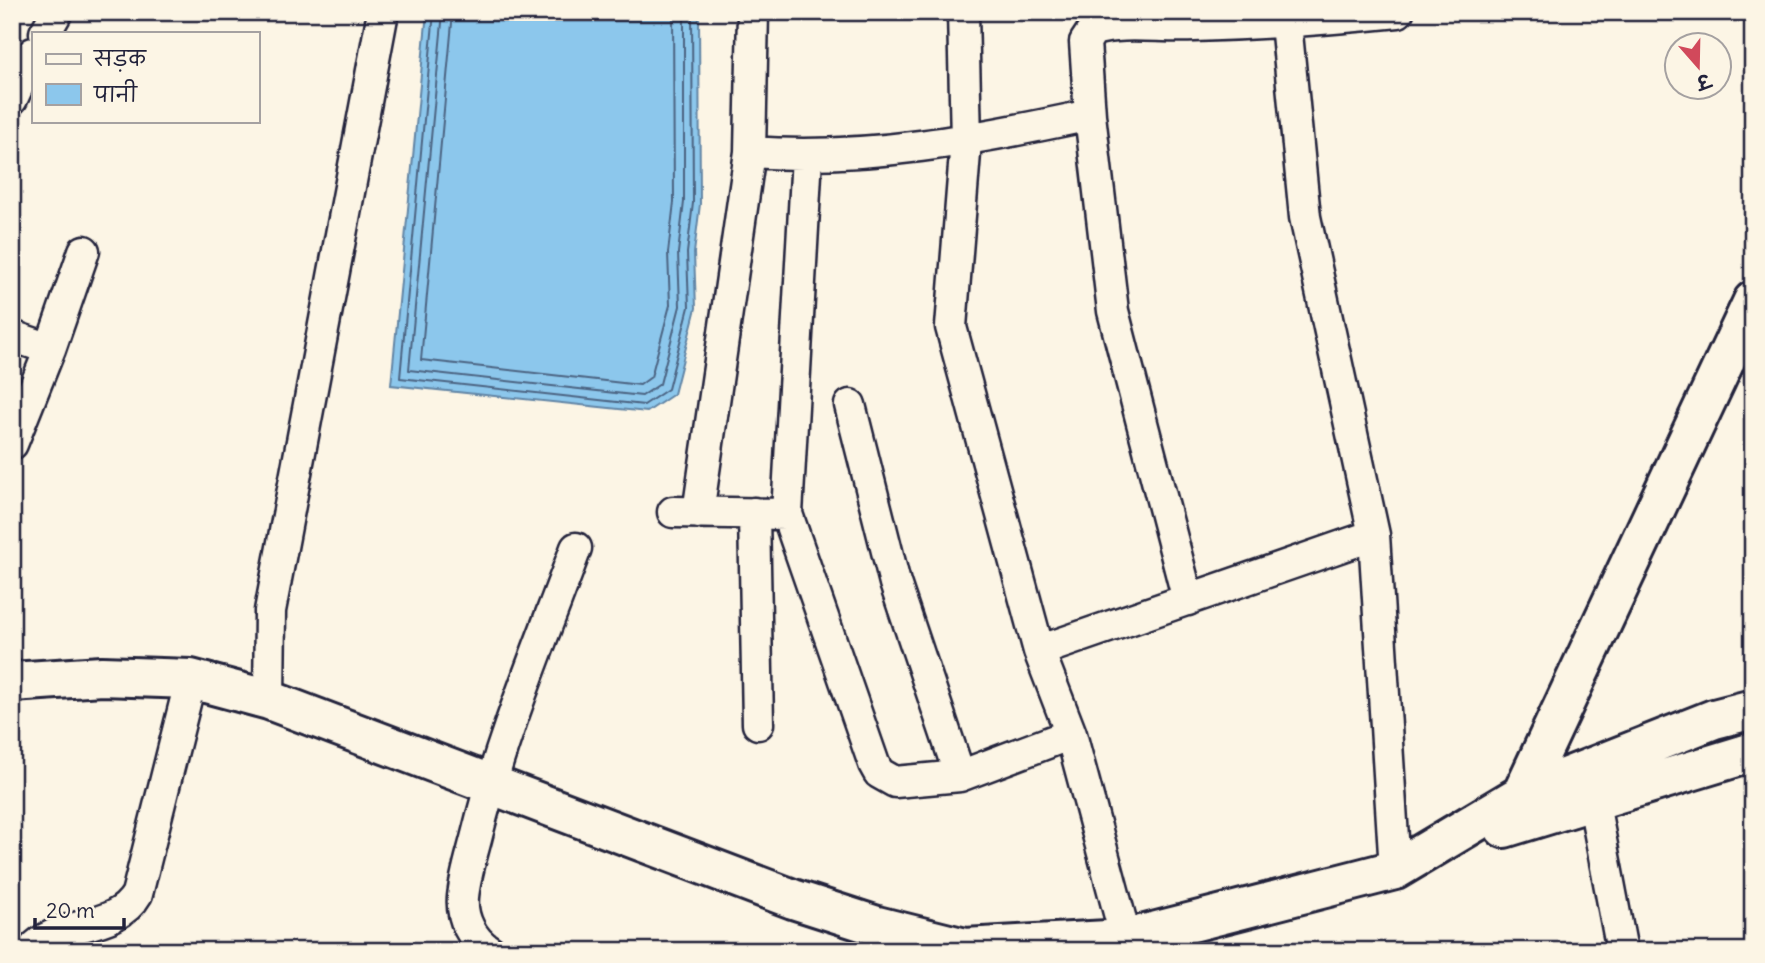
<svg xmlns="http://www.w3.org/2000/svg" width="1765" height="963" font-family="Delius,'Playpen Sans Deva',sans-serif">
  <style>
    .water { fill: #8cc7ec; stroke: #6285a5; stroke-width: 2 }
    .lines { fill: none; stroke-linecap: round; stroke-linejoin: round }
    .shore { stroke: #4c6482; stroke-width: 2 }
    .street-casing { stroke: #22223b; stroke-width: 35 }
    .secondary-casing { stroke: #22223b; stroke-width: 44 }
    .street { stroke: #fcf5e5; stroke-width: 30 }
    .secondary { stroke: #fcf5e5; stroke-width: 38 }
  </style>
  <rect width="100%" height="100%" fill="#fcf5e5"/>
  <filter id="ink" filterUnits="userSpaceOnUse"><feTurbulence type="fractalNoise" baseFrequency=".0143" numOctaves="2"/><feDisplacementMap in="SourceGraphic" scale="14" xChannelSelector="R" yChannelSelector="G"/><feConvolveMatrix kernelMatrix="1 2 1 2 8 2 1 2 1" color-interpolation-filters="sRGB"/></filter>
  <g filter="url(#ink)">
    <path class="water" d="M427 12H699L700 204 694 253 696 308 674 394 647 412 391 385Z"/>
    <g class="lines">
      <path class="shore" d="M434 12 400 378 644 405 668 389 689 307 687 253 693 203 692 12
        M443 12 409 370 642 396 660 384 680 306 678 253 684 202V12
        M453 12 421 360 640 385 651 377 670 305 668 253 674 202 673 12"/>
      <g class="street-casing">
        <path id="street" d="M963 12 966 141 951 327 1039 651 1071 734 1126 939
          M1286 23 1305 217 1374 535 1395 870
          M45 33 57 12
          M12 99 33 53
          M750 152C865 161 978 139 1090 115
          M12 336 50 349 12 444
          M50 349 84 251
          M850 405 895 583 960 776
          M673 512 787 514 874 764 879 773 895 782 960 776 1071 734
          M698 513 750 152 753 12
          M754 513 758 724
          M787 514 807 156
          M1188 600 1113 311 1090 115 1085 42 1093 30C1124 21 1161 28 1194 26 1262 24 1330 19 1398 12
          M1039 651 1374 535
          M269 700 270 611 383 12
          M1593 798 1622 951
          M31 951C58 919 115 933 137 894L191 679
          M490 951C472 940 461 918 463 897 465 876 472 855 477 835 501 737 541 643 576 548"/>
      </g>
      <g class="secondary-casing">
        <path id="secondary" d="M12 682 102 676 191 679 269 700 793 899 877 926 965 948 1126 939 1395 870 1519 796 1714 719 1753 709
          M1515 809 1753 301
          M1504 828 1753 752"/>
      </g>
      <use href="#street" class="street"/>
      <use href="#secondary" class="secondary"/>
    </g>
  </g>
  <rect width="1765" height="963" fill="none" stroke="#fcf5e5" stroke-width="42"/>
  <rect x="21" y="21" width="1723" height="921" fill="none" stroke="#22223b" stroke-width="2.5" filter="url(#ink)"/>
  <rect x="32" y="32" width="228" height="91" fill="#fcf5e5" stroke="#a5a1a1" stroke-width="2"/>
  <rect x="46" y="54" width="35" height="10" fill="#fcf5e5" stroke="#a5a1a1" stroke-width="2"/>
  <text x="94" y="66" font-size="21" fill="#22223b">सड़क</text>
  <rect x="46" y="84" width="35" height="21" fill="#8cc7ec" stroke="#a5a1a1" stroke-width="2"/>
  <text x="94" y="102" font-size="21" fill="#22223b">पानी</text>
  <g transform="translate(1698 66) rotate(160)"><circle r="33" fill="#fcf5e5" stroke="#a5a1a1" stroke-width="2"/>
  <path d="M0-5L12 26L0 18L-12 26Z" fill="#d1495b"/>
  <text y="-10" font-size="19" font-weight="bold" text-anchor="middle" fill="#22223b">उ</text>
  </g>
  <path d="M35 918v10h89v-10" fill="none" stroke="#22223b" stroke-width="3.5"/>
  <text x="46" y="918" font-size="21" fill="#22223b" stroke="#fcf5e5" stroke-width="5" paint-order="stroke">20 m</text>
</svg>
